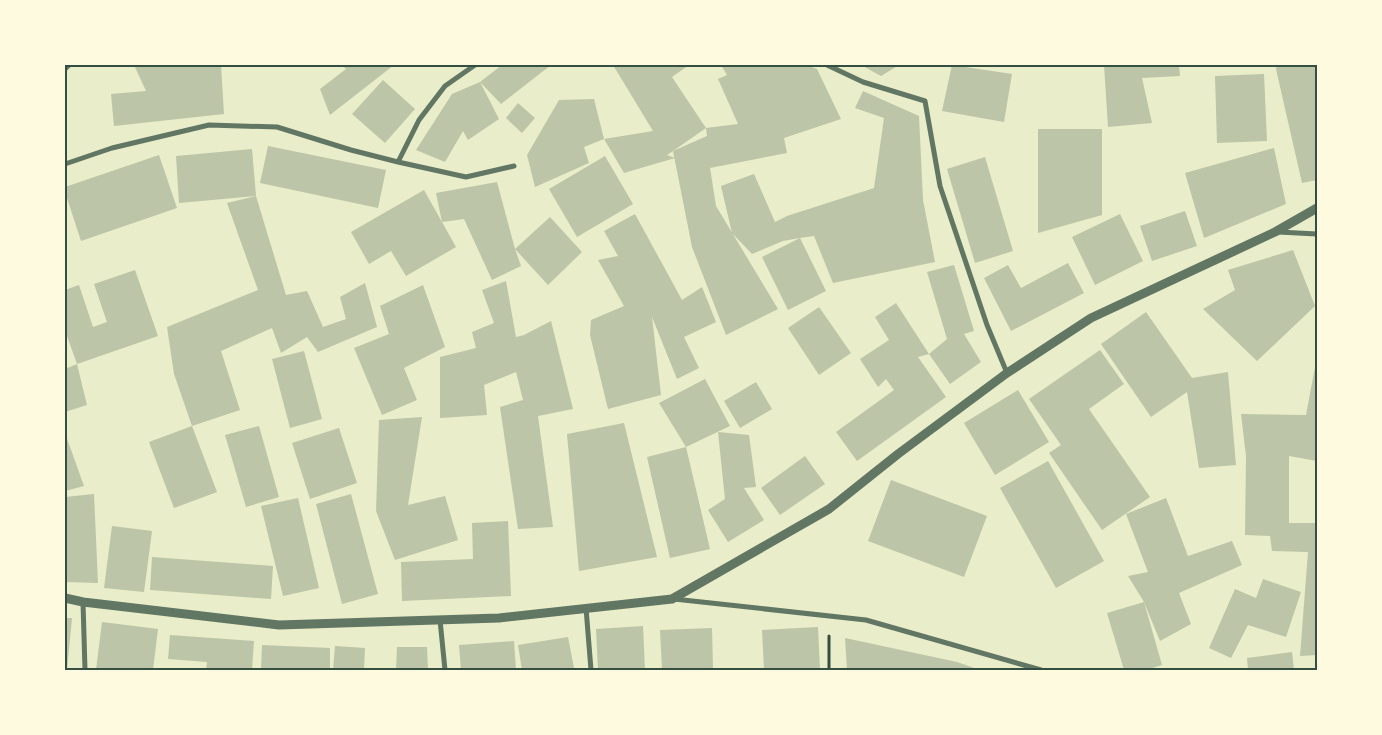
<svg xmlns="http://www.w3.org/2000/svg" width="1382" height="735" font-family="'Open Sans',sans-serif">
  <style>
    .building { fill: #bcc5a7 }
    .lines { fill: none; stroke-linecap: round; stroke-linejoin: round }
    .path { stroke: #344e41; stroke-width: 3 }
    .minor { stroke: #617663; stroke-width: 5 }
    .tertiary { stroke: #617663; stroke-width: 9 }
    .neatline { fill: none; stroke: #344e41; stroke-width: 2 }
  </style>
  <rect width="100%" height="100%" fill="#e9edc9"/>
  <path class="building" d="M134 65H221L224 114 114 126 111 94 146 91Z
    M342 65H394L330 115 320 89 346 69Z
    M502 65H551L501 104 480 82 499 119 468 140 463 131 445 162 416 150 452 94 480 82Z
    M613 65H689L672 77 706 128 673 151 707 136 706 128 738 124 718 79 727 75 721 65H807L817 69 841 119 784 138 787 153 710 168 716 206 778 309 726 335 692 247 673 151 667 155 675 158 624 173 604 139 653 131Z
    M861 65H899L881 76Z
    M952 65 1012 74 1004 122 942 111Z
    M1104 65H1179L1180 76 1142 78 1152 123 1108 127Z
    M1277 65H1317V180L1302 183 1276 69Z
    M1264 74 1267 141 1217 143 1215 76Z
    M383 80 415 109 385 143 352 114Z
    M863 91 919 116 923 200 935 262 833 283 814 236 800 238 826 291 788 310 762 257 800 238 783 241 752 254 732 233 721 186 754 174 775 222 787 216 874 188 884 118 855 108Z
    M594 99 604 139 584 147 589 163 535 187 527 155 559 100Z
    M518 103 535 118 522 133 506 118Z
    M1038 129H1102V215L1038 233Z
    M268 146 386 170 378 208 260 183Z
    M1274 148 1286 204 1204 238 1185 173Z
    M252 149 256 196 286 295 307 291 323 327 346 319 340 297 365 283 377 327 318 352 307 337 281 353 272 328 221 351 240 410 192 426 217 492 174 508 149 442 192 426 174 374 167 327 258 290 227 203 256 196 179 203 176 156Z
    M159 155 177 208 81 241 65 192V187Z
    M605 156 633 204 577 237 549 189Z
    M985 157 1013 251 975 263 947 169Z
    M497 182 515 249 521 266 492 280 464 219 442 222 436 193Z
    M424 190 456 247 406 276 391 251 369 264 351 232Z
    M1185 211 1197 246 1152 261 1140 226Z
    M635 214 682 300 702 287 716 322 684 337 699 368 677 379 652 317 661 395 608 409 590 335 591 320 624 306 598 260 618 256 604 231Z
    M1120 214 1143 261 1095 285 1072 237Z
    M550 217 582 252 548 285 515 249Z
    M1293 250 1315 306 1257 361 1203 309 1235 290 1228 270Z
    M1068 263 1084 293 1011 331 984 278 1008 265 1021 288Z
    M954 265 974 331 964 334 981 362 950 384 929 354 947 339 927 272Z
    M135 270 158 336 77 364 87 405 65 412V369L77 364 67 336H65V290L79 285 93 327 107 322 94 284Z
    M506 281 516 337 524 335 551 321 573 409 538 416 553 527 518 529 500 407 523 400 516 372 484 385 487 415 440 418V357L476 348 472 332 494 323 482 290Z
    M423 285 445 347 404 368 417 400 382 415 354 348 389 334 380 306Z
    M896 303 929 354 918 357 946 397 857 461 836 432 894 390 886 379 878 387 860 359 889 340 875 317Z
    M819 307 851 353 819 375 788 328Z
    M1146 312 1192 378 1228 372 1236 465 1199 468 1187 392 1151 417 1101 344Z
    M1100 350 1124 384 1089 409 1150 497 1102 530 1049 453 1061 445 1029 399Z
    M304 351 322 419 290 428 272 359Z
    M1315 367H1317V461L1289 456V523H1317V655L1300 656 1308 552 1272 551 1270 536 1245 535 1246 456 1241 414 1306 415Z
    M705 379 730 426 686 447 659 403Z
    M756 382 772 409 740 428 724 401Z
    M1018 390 1049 442 995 475 964 423Z
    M422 417 408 505 445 496 458 540 395 560 376 511 379 420Z
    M624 423 657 557 579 571 567 434Z
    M259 426 279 497 246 507 225 435Z
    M339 428 357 483 310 499 292 443Z
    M718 432 749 435 756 487 744 488 764 520 728 542 708 510 725 499Z
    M65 433 84 486 65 491Z
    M686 447 710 549 670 558 647 457Z
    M805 456 825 484 780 515 761 488Z
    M1048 461 1104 561 1056 588 1000 488Z
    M891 480 987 516 964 577 868 541Z
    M94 494 98 583 65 582V497Z
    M351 494 378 594 342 604 316 504Z
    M298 498 319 588 283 596 261 506Z
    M1166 498 1188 556 1232 541 1242 565 1179 593 1191 624 1160 641 1144 602 1162 665 1146 670H1124L1107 613 1144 602 1128 576 1148 572 1126 514Z
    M508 521 511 596 402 601 401 562 473 559 472 523Z
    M112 526 152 531 144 592 104 588Z
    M152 557 273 566 271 599 150 590Z
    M1263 579 1301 592 1286 637 1248 625 1231 658 1209 648 1235 589 1256 598Z
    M65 618H72L67 670H65Z
    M102 622 158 629 153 670H96Z
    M643 626 645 670H598L596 629Z
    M818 627 820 670H764L762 630Z
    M712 628 713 670H662L660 630Z
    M170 635 254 641 252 670H206L207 662 168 659Z
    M568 637 574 668 564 670H522L518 645Z
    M845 638 957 662 980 670H847Z
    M514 641 516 670H461L459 645Z
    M262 645 330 648V670H261Z
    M335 646 365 648 364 670H333Z
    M397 647H427L428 670H396Z
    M1292 652 1294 670H1248L1247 658Z"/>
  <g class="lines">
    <path class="path" d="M829 636V670"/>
    <path class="minor" d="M827 65 863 82 925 101 940 186 987 325 1007 373
      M65 69 69 65
      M398 162 419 120 445 86 475 65
      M65 164 112 148 209 125 277 127 351 150 398 162 466 177 514 166
      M1278 232 1317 234
      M674 599 866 620 1041 670
      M83 602 85 670
      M586 608 591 670
      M440 620 445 670"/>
    <path class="tertiary" d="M65 598 83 602 279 625 499 618 672 599 829 509 898 454 1007 373 1091 318 1275 232 1317 208"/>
  </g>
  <rect width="1382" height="735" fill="none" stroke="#fefae0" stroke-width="132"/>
  <rect x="66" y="66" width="1250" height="603" class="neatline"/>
</svg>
